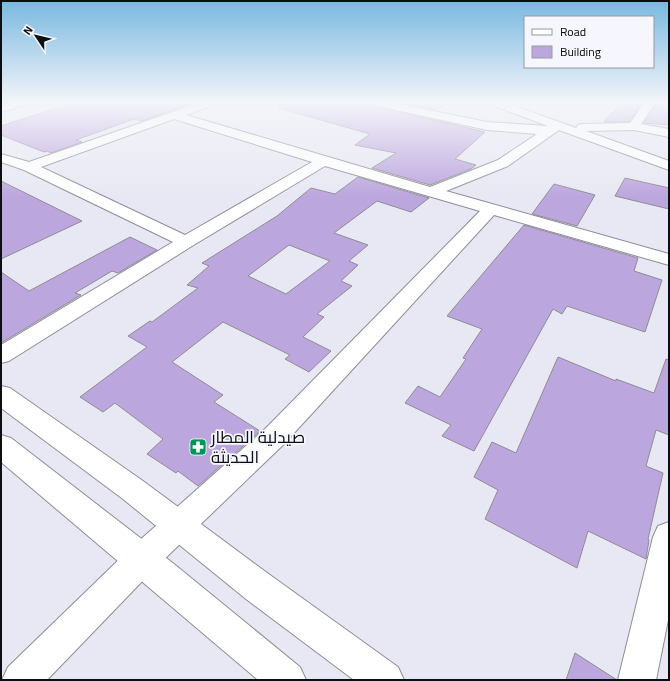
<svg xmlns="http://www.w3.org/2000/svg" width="670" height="681" font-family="Georgia,Cairo,serif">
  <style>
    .building { fill: #bca6de; stroke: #8f8b95; fill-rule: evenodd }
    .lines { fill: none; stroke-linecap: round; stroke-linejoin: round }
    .minor-casing { stroke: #8d8e97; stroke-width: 2 }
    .major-casing { stroke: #8d8e97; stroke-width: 2 }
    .minor { fill: #fff; fill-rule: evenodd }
    .major { fill: #fff; fill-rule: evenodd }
    .labels { text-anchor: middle; stroke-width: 3.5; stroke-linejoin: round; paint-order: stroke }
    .near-poi-label { font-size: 17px; fill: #0d0e11; stroke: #f5f6fe; text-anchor: start }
  </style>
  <rect width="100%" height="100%" fill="#e7e8f3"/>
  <path class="building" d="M75 102H196L142 121 134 119 76 140 82 142 51 153 47 151 44 152 1 135V126Z
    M279 102H367L373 106 485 132 455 159 476 165 471 169 430 185 372 168 396 153 355 145 370 134 279 108Z
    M397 102H451L436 110Z
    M622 102H643L629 122H604Z
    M657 102H669V125L644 123Z
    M358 177 429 198 411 212 377 201 334 233 368 245 349 261 358 265 341 281 352 286 317 314 324 317 303 337 331 351 309 372 285 359 290 355 223 322 172 362 223 395 214 402 260 431 198 486 178 471 176 473 147 454 163 439 115 403 103 412 80 397 147 347 128 336 150 321 152 322 198 288 187 285 209 266 202 263 277 216 311 188 335 194ZM289 245 330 261 286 294 248 276Z
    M625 178 669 188V209L615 196Z
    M1 181 82 221 1 259Z
    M554 184 595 195 577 226 532 214Z
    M524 225 638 258 634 271 662 280 645 332 567 306 562 314 553 309 474 451 442 436 451 425 405 403 418 386 440 397 466 359 463 358 482 329 447 316Z
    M130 237 157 250 118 273 112 271 75 293 81 295 1 343V272L29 291Z
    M558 357 616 381V379L654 393 666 359 669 360V435L656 430 646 466 663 473 648 539 649 540 646 559 588 531 577 568 485 519 498 490 474 477 492 442 516 453Z
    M575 653 617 680H566Z"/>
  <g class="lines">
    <g class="minor-casing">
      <path id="minor" d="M13 102H30L29 104 1 112V105Z
        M201 102H217L216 104 186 115 430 187 498 160 537 134 487 130 373 105 368 102H389L487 122 548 126 489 104 488 102H504L576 128 578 125 582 124 630 123 645 102H656L641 124 669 129V137L634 130 586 131 669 161V170L559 130 508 166 446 191 669 254V265L494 215 284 444 153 570 47 680H2L8 667 131 548 266 428 480 211 325 166 192 246 9 361 1 363V345L173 242 24 170 1 162V154L29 162ZM174 119 312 162 185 235 41 167Z
        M669 522V615L656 680H618L653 537 658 526Z"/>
    </g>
    <g class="major-casing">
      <path id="major" d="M1 386 10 388 143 481 270 575 398 667 404 680H354L246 599 123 499 1 408Z
        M1 435 11 438 174 564 300 667 306 680H258L1 462Z"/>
    </g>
    <use href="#minor" class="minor"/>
    <use href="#major" class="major"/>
  </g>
  <linearGradient id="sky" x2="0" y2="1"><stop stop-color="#78b8e0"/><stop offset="0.52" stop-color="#f4f5fa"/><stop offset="1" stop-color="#f4f5fa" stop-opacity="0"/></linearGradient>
  <rect width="670" height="197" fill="url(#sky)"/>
  <defs>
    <g id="pharmacy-square" transform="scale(0.9)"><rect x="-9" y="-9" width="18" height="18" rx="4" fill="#009657" stroke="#f5f6fe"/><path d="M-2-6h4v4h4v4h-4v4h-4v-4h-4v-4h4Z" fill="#fff"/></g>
  </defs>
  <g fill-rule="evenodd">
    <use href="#pharmacy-square" x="198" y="447"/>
  </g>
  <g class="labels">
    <g class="near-poi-label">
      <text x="211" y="443">صيدلية المطار<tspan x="211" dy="20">الحديثة</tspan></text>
    </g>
  </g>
  <rect width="670" height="681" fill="none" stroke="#0d0e11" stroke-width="4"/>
  <rect x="524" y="16" width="130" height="52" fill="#f5f6fe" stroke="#98999f"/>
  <rect x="532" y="29" width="20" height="6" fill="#ffffff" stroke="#98999f"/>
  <text x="560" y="36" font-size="12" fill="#0d0e11">Road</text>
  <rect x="532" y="46" width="20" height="12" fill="#bca6de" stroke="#98999f"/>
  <text x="560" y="56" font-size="12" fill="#0d0e11">Building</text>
  <g transform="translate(36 36) rotate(305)" stroke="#f5f6fe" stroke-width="3" paint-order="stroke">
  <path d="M0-3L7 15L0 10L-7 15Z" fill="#0d0e11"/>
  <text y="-6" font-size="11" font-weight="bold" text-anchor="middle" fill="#0d0e11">N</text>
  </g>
</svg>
